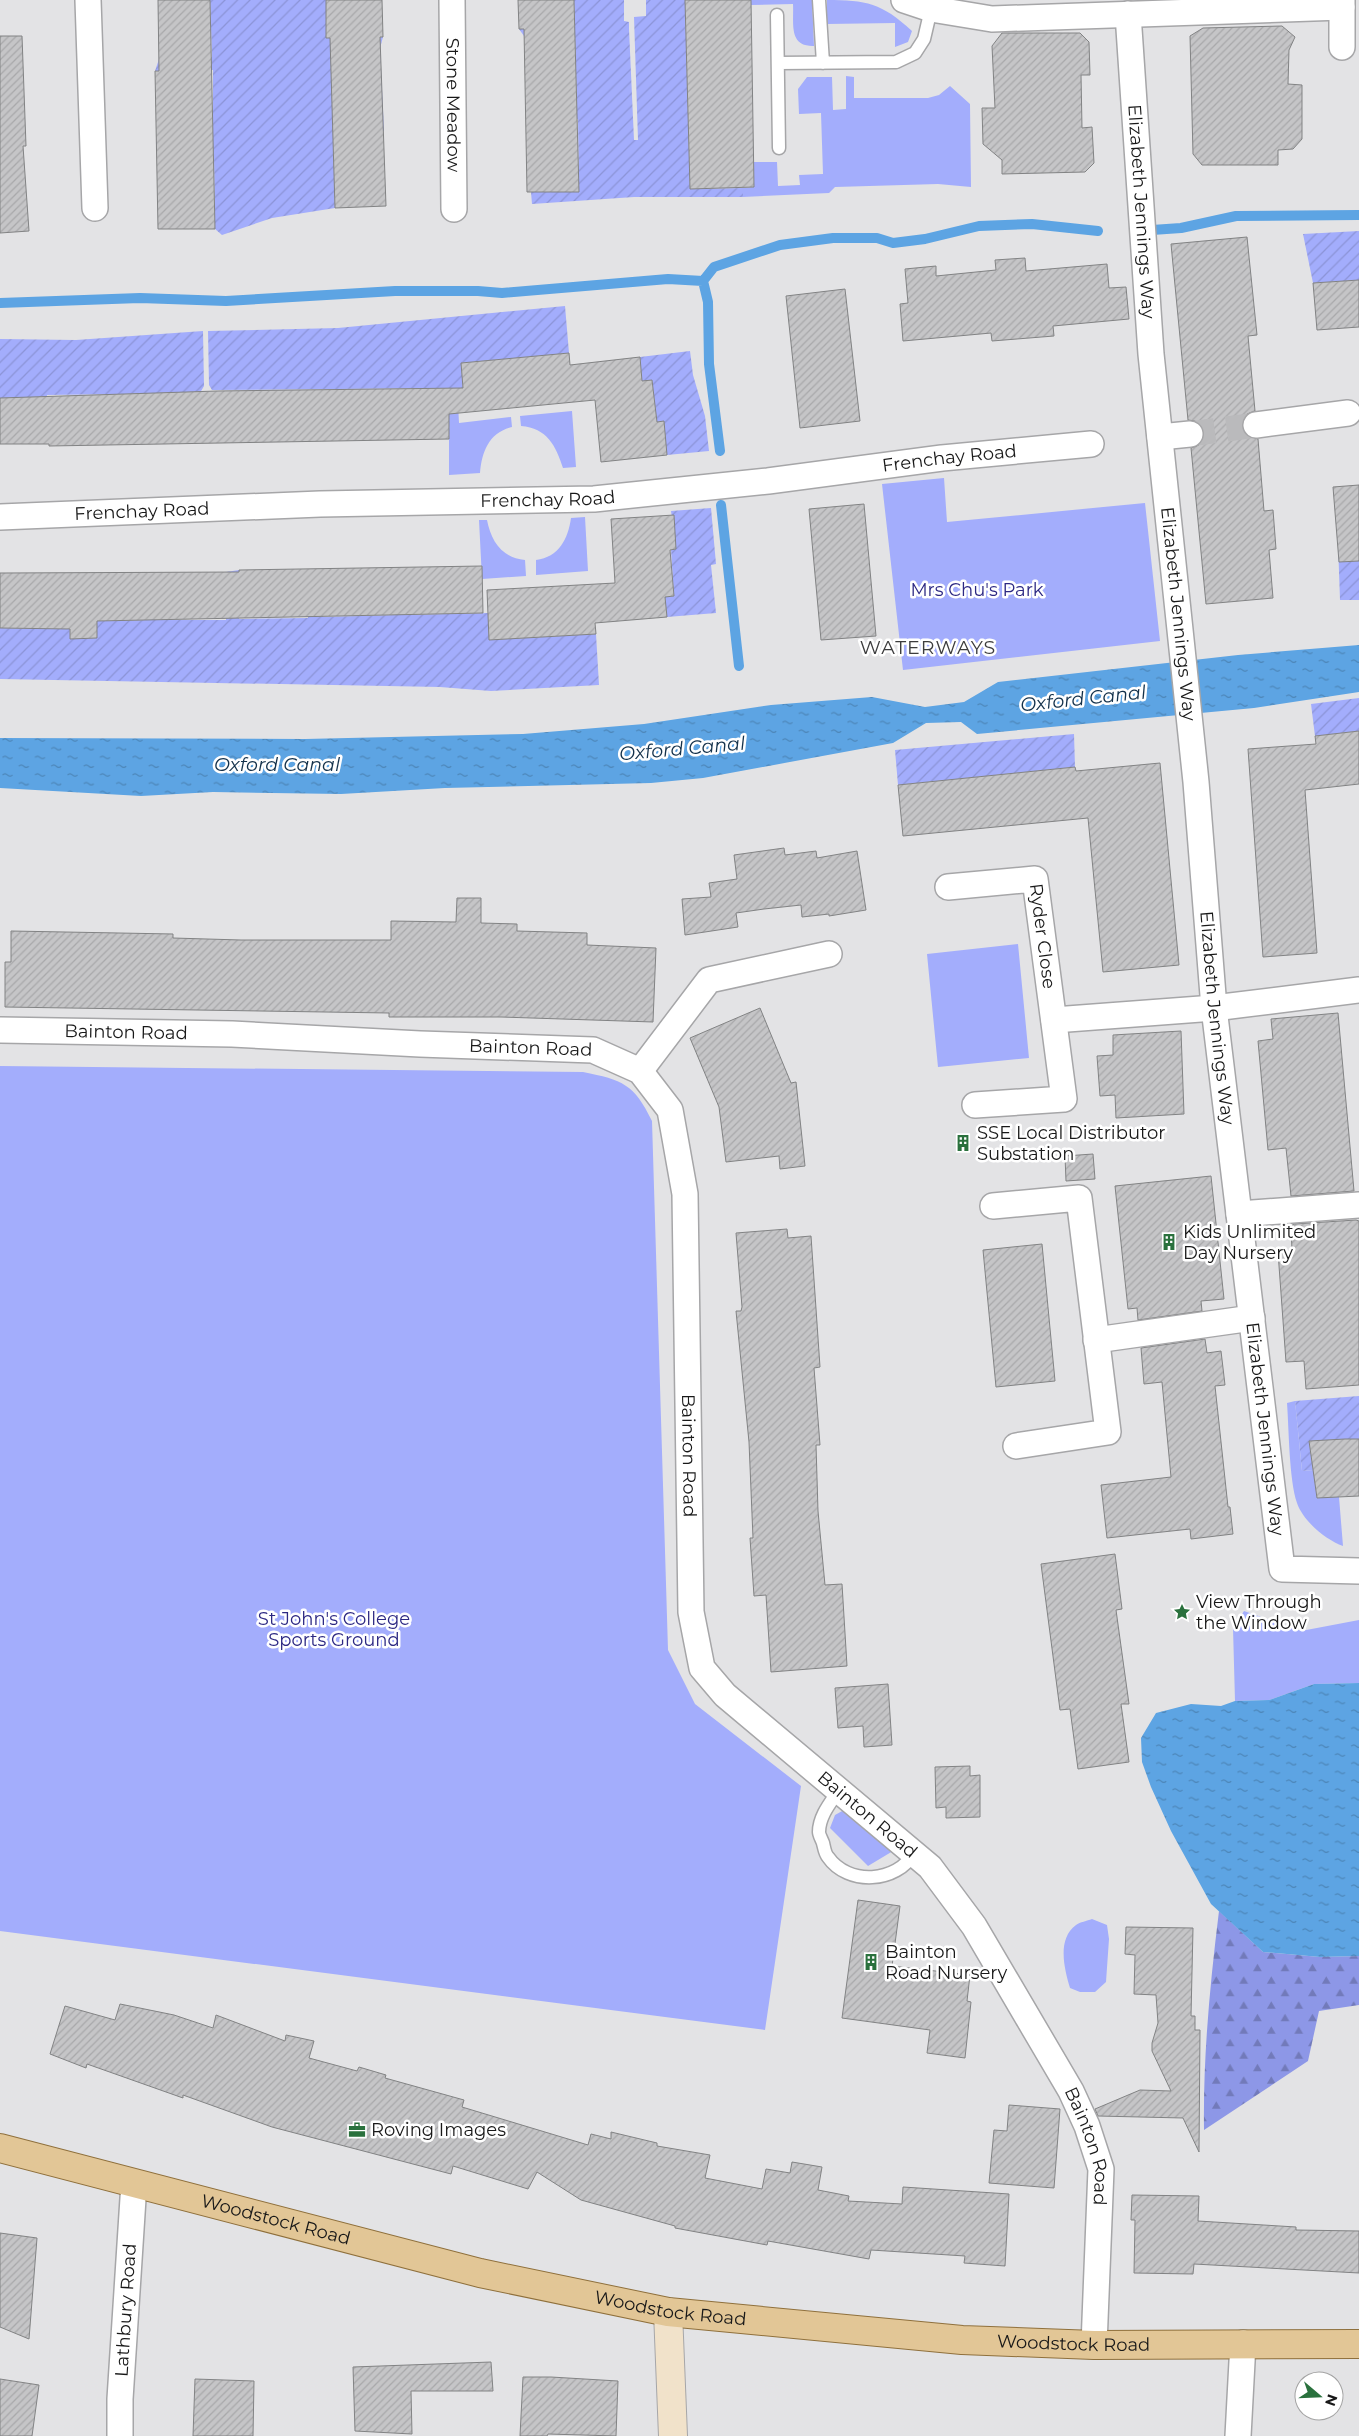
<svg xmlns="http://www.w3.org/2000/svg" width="1359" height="2436" font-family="Montserrat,sans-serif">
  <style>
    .green { fill: #a3adfc }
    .forest { fill: url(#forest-firs) }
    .garden { fill: url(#garden-furrows) }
    .water { fill: url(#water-ripples) }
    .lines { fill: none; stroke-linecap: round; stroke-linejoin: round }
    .stream { stroke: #5da4e3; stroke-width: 10 }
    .building { fill: url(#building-hatch); stroke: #828384 }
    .minor-tunnel { stroke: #bababc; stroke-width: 25; stroke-dasharray: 25 12; stroke-linecap: butt }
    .service-casing { stroke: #a6a6a8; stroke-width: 15 }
    .minor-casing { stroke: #a6a6a8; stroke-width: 28 }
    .secondary-casing { stroke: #a6a6a8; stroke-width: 30 }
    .primary-casing { stroke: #8f703c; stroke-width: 30 }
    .service { stroke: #fff; stroke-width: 12 }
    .minor { stroke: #fff; stroke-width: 25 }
    .secondary { stroke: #f1e2ca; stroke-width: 28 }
    .primary { stroke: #e2c696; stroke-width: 28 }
    .labels { text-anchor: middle; stroke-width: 5; stroke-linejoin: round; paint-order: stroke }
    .street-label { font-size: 18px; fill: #181818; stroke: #fff }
    .park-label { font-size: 18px; fill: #2c2883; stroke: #fff }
    .poi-label { font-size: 18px; fill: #181818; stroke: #fff; text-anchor: start }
    .neighbourhood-label { font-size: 19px; letter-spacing: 1px; fill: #3c3c3d; stroke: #fff }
    .water-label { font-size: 19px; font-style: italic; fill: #13314b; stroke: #fff }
  </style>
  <defs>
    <pattern id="forest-firs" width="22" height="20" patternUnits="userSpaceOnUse" patternTransform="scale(1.25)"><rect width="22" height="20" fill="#8d97e7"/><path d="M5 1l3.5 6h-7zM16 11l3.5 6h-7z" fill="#727aba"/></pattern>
    <pattern id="garden-furrows" width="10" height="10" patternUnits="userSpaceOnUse" patternTransform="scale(1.25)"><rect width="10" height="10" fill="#a3adfc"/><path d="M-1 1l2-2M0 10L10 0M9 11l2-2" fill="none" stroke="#8c94d7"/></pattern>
    <pattern id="water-ripples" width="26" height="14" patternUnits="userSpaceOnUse" patternTransform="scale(1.25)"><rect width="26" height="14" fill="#5da4e3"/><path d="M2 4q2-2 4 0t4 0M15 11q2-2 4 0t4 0" fill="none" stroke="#4c85b7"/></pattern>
    <pattern id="building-hatch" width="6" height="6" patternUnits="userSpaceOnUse" patternTransform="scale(1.25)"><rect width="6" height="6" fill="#c5c5c7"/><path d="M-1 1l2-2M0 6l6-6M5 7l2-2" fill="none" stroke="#a8a8aa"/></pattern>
  </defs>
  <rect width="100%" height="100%" fill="#e3e3e5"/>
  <path class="green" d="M751 0H812L814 46C788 47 794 23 793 4L751 5Z
    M827 0C866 0 882 3 912 31L908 42 895 47V23L827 24Z
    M846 76 854 77V98H928L939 95 950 86 970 104 971 187 938 184 835 187 829 193 743 197V188L754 187V162H777L778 186 800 185 799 175 823 174 821 113 799 114 798 89 807 77H832L833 110 846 109Z
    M458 404 459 423 511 417 512 427C489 433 482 451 480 473L449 475V405Z
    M572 411 576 467 563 468C556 446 547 428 521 426L520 416Z
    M944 478 947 522 1145 503 1160 641 903 670 882 484Z
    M585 517 588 571 536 575V560C559 557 568 539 571 518Z
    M479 520H487C491 541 502 558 525 560L526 576 482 579Z
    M1018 944 1029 1058 938 1067 927 954Z
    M0 1066 583 1072C623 1080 634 1084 652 1121L668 1650 695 1704 801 1786 765 2030 0 1931Z
    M1295 1401 1302 1471 1313 1470 1339 1497 1343 1546C1326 1540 1303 1521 1297 1503 1289 1479 1289 1430 1287 1403Z
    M1244 1611 1301 1631 1359 1620V1683L1314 1684 1269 1700 1235 1701 1233 1628Z
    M844 1810 893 1851 868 1866 830 1828 835 1815Z
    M1092 1919 1107 1925 1109 1939 1106 1982 1095 1992H1080L1070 1988C1064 1968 1057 1939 1076 1925 1080 1922 1087 1921 1092 1919Z"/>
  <path class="forest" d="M1219 1911 1263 1952 1320 1957 1359 1956V2005L1319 2011 1308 2061 1204 2130C1203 2056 1210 1984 1219 1911Z"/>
  <path class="garden" d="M210 0H326L327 38 383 37 380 48 384 131 333 133 335 208 272 218 222 235 215 229 214 157H157L156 142 213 141V70L155 71 159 59 212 57Z
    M574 0H624V21L629 22V29L634 140H638L634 17 646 16V0H685L690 189 743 188V197H634L532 204 531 192 579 191 578 119H526L577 109 575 35 524 36 519 29 575 27Z
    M1359 231V280L1313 283 1303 234Z
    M565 306 569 353 461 363 464 403 449 388 212 390 209 385 208 331 338 328Z
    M203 331 204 386 200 393 47 395V419L38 398H0V339L76 340Z
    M690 351 693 375 705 416 709 451 667 455 664 422H657L652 380 642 381 640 357Z
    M711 508 716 564 711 565 716 613 667 617 665 597 674 596 671 550 676 549 671 511Z
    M1359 541V600H1340L1338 543Z
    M405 568V615L488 613 490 640 596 634 599 685 491 691 440 687 0 679V628L61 629 62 574H69L70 639 97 638V621L148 620 147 573H155V620H226V572L239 570V619L308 618V570H321L323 617 395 615 394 569Z
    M1359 698V731L1315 736 1311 704Z
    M1074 734 1075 767 898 785 895 750Z
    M1359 1396V1439L1309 1441 1313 1470 1302 1471 1295 1401Z"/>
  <path class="water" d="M1359 645V692L1254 708 977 734 961 722 926 723 893 743 703 778 651 783 445 788 341 794 213 792 141 796 0 788V738L305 739 523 734 644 724 771 705 872 697 925 707 964 702 998 682 1238 655Z
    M1359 1683V1956L1320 1957 1263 1952 1211 1904 1171 1831 1151 1787 1142 1762 1141 1738 1156 1713 1191 1704 1221 1706 1235 1701 1269 1700 1314 1684Z"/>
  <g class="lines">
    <path class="stream" d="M1152 230 1181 228 1236 216 1359 215
      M703 281 714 267 780 245 833 238H877L893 243 925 239 979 226 1032 224 1098 231
      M0 303 140 298 226 301 395 291H478L502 293 668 279 703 281 708 302 709 364 720 451
      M721 505 739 666"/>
  </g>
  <path class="building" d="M158 0H210L215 229H158L155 71H159Z
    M326 0H382L383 37H380L386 206 335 208 330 38H326Z
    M518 0H574L579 192H527L524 29H519Z
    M685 0H751L754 187 690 189Z
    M1282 26 1295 37 1289 50 1288 84 1302 85V139L1293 149 1278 150V165H1202L1193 154 1190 36 1203 28Z
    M1002 33H1080L1089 42 1090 75H1081L1082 128 1092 127 1094 163 1085 172 1002 174V160L983 144 982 108H995L992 46Z
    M0 36H22L26 146H23L29 231 0 233Z
    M1247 237 1257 335 1248 336 1255 411 1247 414 1242 426 1245 434 1258 439 1264 511 1273 510 1276 549 1269 550 1273 598 1206 604 1191 448 1199 445 1204 433 1201 425 1195 421 1188 420 1171 244Z
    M1025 258 1026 271 1107 264 1109 288 1126 287 1129 319 1053 326 1054 336 992 341 991 333 903 341 900 304 908 303 905 269 936 266V276L996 270 995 260Z
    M1359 280V327L1317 330 1313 283Z
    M845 289 860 421 800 428 786 296Z
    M569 353 570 365 640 357 642 381 652 380 657 422 664 421 667 455 601 462 595 400 449 414V439L49 446V444H0V398L217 391 463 388 461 363Z
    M1359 485V561L1339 562 1333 487Z
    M864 504 876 636 821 640 809 509Z
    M674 515 676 549 670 550 674 596 665 597 667 617 595 623 596 634 489 640 487 590 615 583 611 519Z
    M482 566 483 613 97 621V638L70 639V629L0 628V573L239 572V570Z
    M1359 731V784L1305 790 1317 953 1263 957 1248 749 1316 744 1315 736Z
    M1160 763 1179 965 1103 972 1088 818 903 836 898 785 1075 767 1076 771Z
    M784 848 785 855 816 851 817 858 857 851 866 910 829 916V914L802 917 801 905 764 909 736 913 738 927 685 935 682 899 711 897 709 883 737 879 734 855Z
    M457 898H481V923L517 924V931L587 933V945L656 948 653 1022 501 1017H389V1013L5 1007V962H11V931L173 934V938L241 940H391V921L456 922Z
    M760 1008 791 1083 796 1082 805 1166 780 1169 779 1156 726 1162 719 1107 690 1038Z
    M1338 1013 1354 1191 1291 1196 1286 1148 1268 1150 1258 1041 1273 1039 1271 1019Z
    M1181 1031 1184 1114 1116 1118 1115 1095 1100 1096 1097 1056 1113 1055V1035Z
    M1093 1154 1095 1179 1066 1181 1065 1156Z
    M1211 1176 1224 1299 1201 1301 1202 1311 1138 1320 1137 1308 1128 1309 1115 1186Z
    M1356 1220 1359 1221V1385L1306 1389 1304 1361 1286 1362 1278 1252 1292 1251 1291 1226 1294 1224Z
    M787 1229 788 1238 811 1236 820 1367 814 1368 820 1445H816L818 1511 825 1585 842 1584 847 1666 771 1672 766 1595 754 1596 750 1538H753L749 1442 736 1311H741L742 1307 736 1233Z
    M1042 1244 1055 1381 996 1387 983 1250Z
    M1205 1339 1207 1353 1221 1351 1225 1385 1215 1386 1228 1507H1230L1233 1534 1191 1539 1190 1529 1107 1538 1101 1485 1171 1477 1162 1382 1144 1384 1141 1348Z
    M1345 1439H1359V1496L1317 1498 1309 1441Z
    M1115 1554 1122 1609 1116 1610 1129 1704H1121L1129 1762 1078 1769 1070 1709 1060 1710 1041 1564Z
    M888 1684 892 1745 864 1747 863 1726 838 1728 835 1688Z
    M970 1766V1776L980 1775V1817L946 1818V1807L936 1808 935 1767Z
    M858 1900 900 1906 892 1966 970 1975 967 2001 971 2002 965 2058 927 2053 930 2030 842 2018Z
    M1126 1927 1193 1928 1191 2016H1195V2030H1200L1199 2152 1183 2118 1098 2116 1095 2109 1140 2090 1171 2091 1152 2051V2043L1158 2023 1156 1995 1134 1994 1135 1955 1125 1954Z
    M120 2004 174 2015 213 2028 216 2015 285 2041 286 2035 314 2041 309 2058 357 2071 359 2067 386 2075 385 2078 464 2100 462 2107 588 2145 591 2134 611 2139V2132L657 2143V2146L710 2155 705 2178 762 2189 766 2169 790 2173 792 2162 822 2167 818 2190 849 2196 848 2201 902 2204 903 2187 1009 2194 1005 2266 964 2263 965 2256 871 2250 869 2259 768 2241 767 2245 675 2228V2226L581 2200 537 2172 528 2189 453 2166 451 2174 272 2127 183 2095V2098L87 2064 86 2068 50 2054 65 2006 115 2020Z
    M1009 2105 1060 2109 1054 2188 989 2183 994 2130 1007 2131Z
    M1132 2195 1199 2196 1198 2221 1296 2227V2230L1359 2231V2273L1194 2264 1193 2274 1134 2273 1135 2220H1131Z
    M0 2233 37 2238 29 2339 0 2327Z
    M491 2362 493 2391H411L412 2434 355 2431 353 2367Z
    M523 2377H551L618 2381 616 2436 548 2434 547 2436H520Z
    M0 2379 39 2385 32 2436H0Z
    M195 2379 254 2381 253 2436H193Z"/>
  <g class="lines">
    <path class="minor-tunnel" d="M1190 434 1256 425"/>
    <g class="service-casing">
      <path id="service" d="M819 0 823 63
        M777 15 779 148
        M778 63 896 62 915 53 924 39 931 9
        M839 1790C831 1802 819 1816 819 1832 819 1835 822 1840 823 1843 824 1847 825 1854 828 1857 848 1886 897 1883 914 1853"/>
    </g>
    <g class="minor-casing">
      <g id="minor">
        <path d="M88 0 95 208"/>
        <path id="s1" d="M452 0 454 209"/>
        <path d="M904 0 931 9 992 19 1342 7"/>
        <path d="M1342 0V47"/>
        <path id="s2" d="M1128 14 1151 354 1196 782 1214 1008 1282 1569 1359 1571"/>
        <path d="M1256 425 1348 413"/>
        <path d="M1160 437 1190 434"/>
        <path id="s3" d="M0 517 320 504 594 499 768 481 942 458 1091 444"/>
        <path id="s4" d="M948 887 1035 879 1064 1099 975 1105"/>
        <path d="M1054 1020 1214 1008 1359 990"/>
        <path id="s5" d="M0 1030 232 1034 420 1044 593 1050 640 1071 670 1110 685 1194 691 1612 702 1668 725 1695 930 1867 974 1926 1071 2091 1087 2126 1101 2169 1094 2345"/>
        <path d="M640 1071 709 980 829 954"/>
        <path d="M993 1206 1079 1198 1108 1432 1016 1446"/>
        <path d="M1239 1214 1359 1205"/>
        <path d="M1096 1340 1252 1318"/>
        <path id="s6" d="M120 2436V2399L134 2183"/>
        <path d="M1238 2436 1243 2343"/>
      </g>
    </g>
    <g class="secondary-casing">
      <path id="secondary" d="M668 2312 673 2436"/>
    </g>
    <g class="primary-casing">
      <g id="primary">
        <path id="s7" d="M0 2148 480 2273 668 2312 962 2340 1094 2345 1359 2344"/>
      </g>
    </g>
    <use href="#service" class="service"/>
    <use href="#minor" class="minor"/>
    <use href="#secondary" class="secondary"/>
    <use href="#primary" class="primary"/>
  </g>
  <defs>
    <g id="building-bare" transform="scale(1.35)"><path d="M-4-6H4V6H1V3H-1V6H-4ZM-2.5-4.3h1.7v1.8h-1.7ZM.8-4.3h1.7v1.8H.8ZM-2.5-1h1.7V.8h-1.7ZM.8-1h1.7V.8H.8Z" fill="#2a713d" stroke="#fff" stroke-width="2.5" paint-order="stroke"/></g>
    <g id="sight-bare" transform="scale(1.35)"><path d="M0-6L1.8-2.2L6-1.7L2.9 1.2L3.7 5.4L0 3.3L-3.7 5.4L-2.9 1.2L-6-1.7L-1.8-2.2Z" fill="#2a713d" stroke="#fff" stroke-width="2.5" paint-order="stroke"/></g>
    <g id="office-bare" transform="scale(1.35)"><path d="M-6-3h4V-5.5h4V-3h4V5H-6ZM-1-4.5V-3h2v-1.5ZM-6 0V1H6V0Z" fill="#2a713d" stroke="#fff" stroke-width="2.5" paint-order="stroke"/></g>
  </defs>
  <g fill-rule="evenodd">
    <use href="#building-bare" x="963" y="1143"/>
    <use href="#building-bare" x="1169" y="1242"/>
    <use href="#sight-bare" x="1182" y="1612"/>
    <use href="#building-bare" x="871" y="1962"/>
    <use href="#office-bare" x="357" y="2130"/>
  </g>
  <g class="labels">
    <g class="street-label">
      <text dy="6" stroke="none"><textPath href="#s1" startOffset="105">Stone Meadow</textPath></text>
      <text dy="6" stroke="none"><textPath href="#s2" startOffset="198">Elizabeth Jennings Way</textPath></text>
      <text dy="6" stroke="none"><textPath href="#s3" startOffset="952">Frenchay Road</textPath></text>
      <text dy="6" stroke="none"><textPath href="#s3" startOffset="548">Frenchay Road</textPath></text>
      <text dy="6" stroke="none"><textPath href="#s3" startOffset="142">Frenchay Road</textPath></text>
      <text dy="6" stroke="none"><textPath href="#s2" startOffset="602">Elizabeth Jennings Way</textPath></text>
      <text dy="6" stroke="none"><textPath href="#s4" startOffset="145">Ryder Close</textPath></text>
      <text dy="6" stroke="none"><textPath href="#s2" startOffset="1008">Elizabeth Jennings Way</textPath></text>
      <text dy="6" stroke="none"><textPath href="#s5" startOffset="126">Bainton Road</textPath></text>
      <text dy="6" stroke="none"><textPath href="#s5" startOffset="531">Bainton Road</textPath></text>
      <text dy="6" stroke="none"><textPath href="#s2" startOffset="1422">Elizabeth Jennings Way</textPath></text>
      <text dy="6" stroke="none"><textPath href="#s5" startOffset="1041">Bainton Road</textPath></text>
      <text dy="6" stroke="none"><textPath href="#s5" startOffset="1476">Bainton Road</textPath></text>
      <text dy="6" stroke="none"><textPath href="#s5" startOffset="1881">Bainton Road</textPath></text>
      <text dy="6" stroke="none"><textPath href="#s7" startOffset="285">Woodstock Road</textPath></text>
      <text dy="6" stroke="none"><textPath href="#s7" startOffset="690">Woodstock Road</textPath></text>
      <text dy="6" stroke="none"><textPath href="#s6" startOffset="126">Lathbury Road</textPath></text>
      <text dy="6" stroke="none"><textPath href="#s7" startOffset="1095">Woodstock Road</textPath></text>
    </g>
    <g class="park-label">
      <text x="977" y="596">Mrs Chu's Park</text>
      <text x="334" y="1625">St John's College<tspan x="334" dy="21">Sports Ground</tspan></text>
    </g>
    <g class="poi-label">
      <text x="977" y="1139">SSE Local Distributor<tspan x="977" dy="21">Substation</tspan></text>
      <text x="1183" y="1238">Kids Unlimited<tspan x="1183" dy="21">Day Nursery</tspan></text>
      <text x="1196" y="1608">View Through<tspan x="1196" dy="21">the Window</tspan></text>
      <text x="885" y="1958">Bainton<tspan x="885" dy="21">Road Nursery</tspan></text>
      <text x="371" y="2136">Roving Images</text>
    </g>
    <g class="neighbourhood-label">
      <text x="928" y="654">WATERWAYS</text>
    </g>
    <g class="water-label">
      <text transform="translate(1083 698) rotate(-6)" y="7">Oxford Canal</text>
      <text transform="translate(682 748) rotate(-5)" y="7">Oxford Canal</text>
      <text x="277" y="771">Oxford Canal</text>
    </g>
  </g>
  <g transform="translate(1319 2396) rotate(109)"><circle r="24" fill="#ffffff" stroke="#a3a3a3"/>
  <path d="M0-4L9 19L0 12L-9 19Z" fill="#2a713d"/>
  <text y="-8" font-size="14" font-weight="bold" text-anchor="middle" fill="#181818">N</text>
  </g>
</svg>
